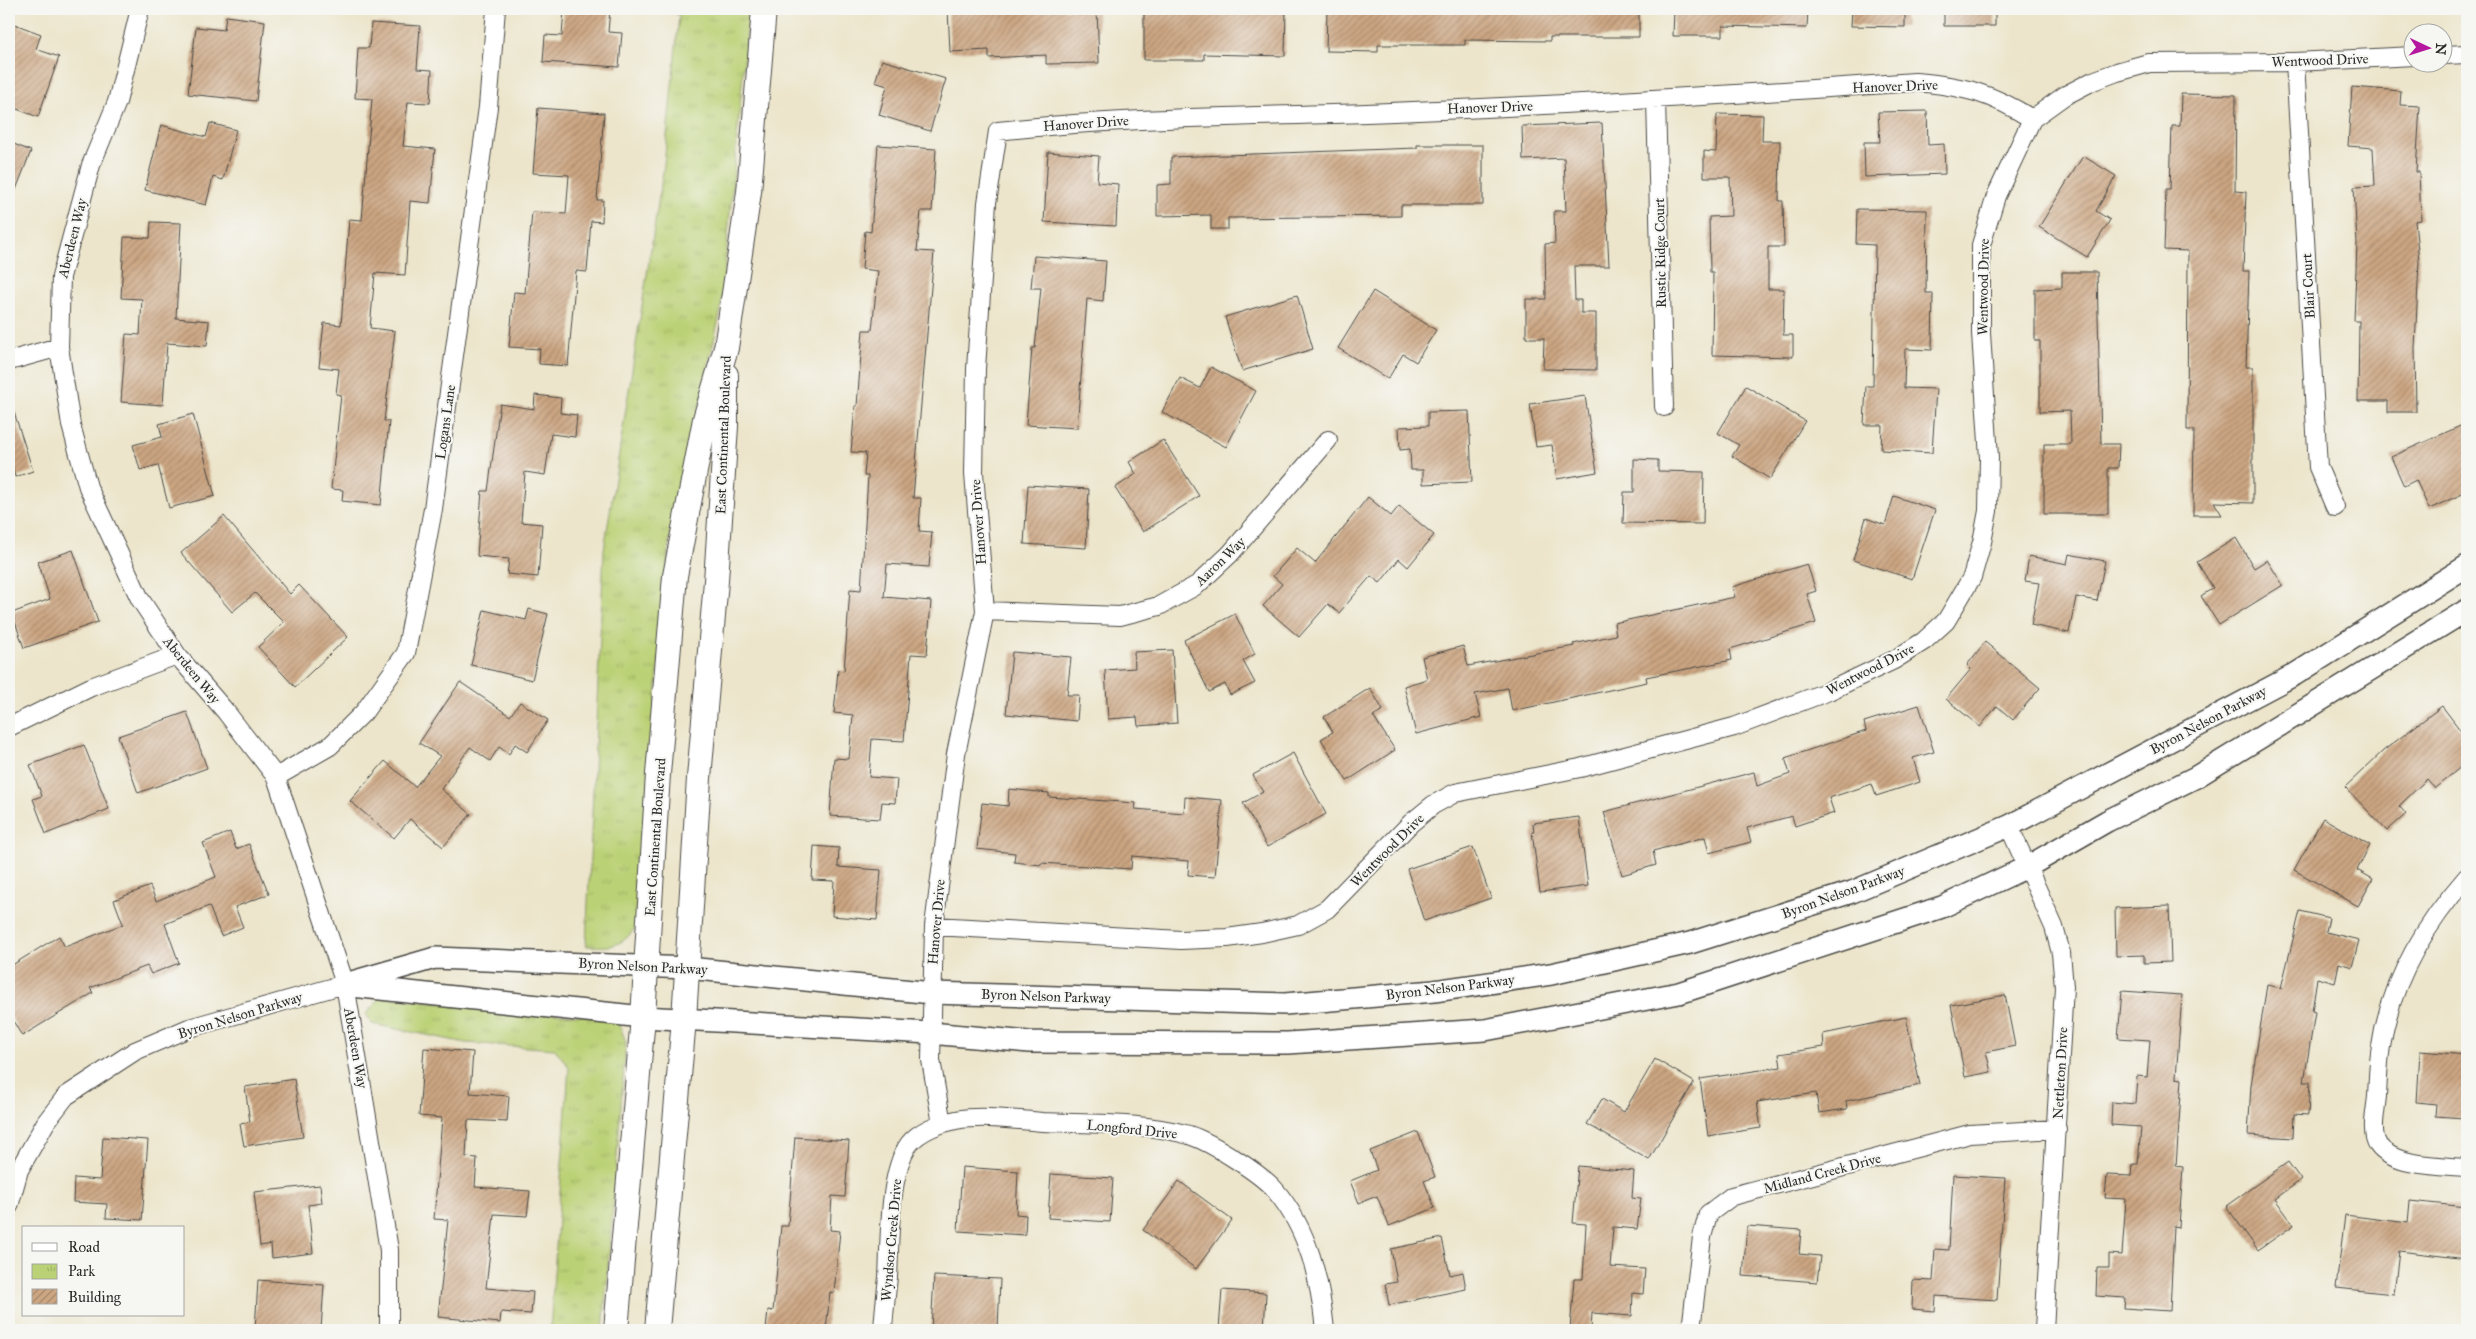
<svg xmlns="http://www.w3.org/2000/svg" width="2476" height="1339" font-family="'IM FELL Great Primer',serif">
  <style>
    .park { fill: url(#park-tufts); stroke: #737e50 }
    .building { fill: url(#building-hatch) }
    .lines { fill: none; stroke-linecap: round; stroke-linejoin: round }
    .minor-casing { stroke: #484743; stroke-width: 20 }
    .tertiary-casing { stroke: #484743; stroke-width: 24 }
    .secondary-casing { stroke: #484743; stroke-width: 26 }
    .minor { stroke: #fff; stroke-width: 18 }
    .tertiary { stroke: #fff; stroke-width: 21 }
    .secondary { stroke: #fff; stroke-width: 24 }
    .labels { text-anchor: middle; stroke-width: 4; stroke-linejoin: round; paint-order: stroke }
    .street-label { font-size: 14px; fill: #2b2b2b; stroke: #f6f6f2 }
  </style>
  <defs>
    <pattern id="park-tufts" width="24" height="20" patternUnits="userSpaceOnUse" patternTransform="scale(1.25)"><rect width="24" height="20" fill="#bbd176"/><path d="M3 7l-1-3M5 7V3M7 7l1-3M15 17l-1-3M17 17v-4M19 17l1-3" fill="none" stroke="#a1b466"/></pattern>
    <pattern id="building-hatch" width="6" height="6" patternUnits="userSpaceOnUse" patternTransform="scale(1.25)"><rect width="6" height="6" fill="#cca682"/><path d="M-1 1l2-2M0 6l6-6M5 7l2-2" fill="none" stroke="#a6876b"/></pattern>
  </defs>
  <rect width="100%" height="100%" fill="#f6f6f2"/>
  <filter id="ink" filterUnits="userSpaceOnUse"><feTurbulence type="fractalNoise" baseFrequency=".02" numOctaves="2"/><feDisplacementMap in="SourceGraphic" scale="10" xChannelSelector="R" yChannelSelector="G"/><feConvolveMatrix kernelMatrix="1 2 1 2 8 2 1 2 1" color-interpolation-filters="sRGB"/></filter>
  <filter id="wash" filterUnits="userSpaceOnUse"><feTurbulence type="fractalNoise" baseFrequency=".0096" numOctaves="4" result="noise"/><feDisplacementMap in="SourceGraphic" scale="20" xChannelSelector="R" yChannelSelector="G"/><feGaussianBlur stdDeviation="1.12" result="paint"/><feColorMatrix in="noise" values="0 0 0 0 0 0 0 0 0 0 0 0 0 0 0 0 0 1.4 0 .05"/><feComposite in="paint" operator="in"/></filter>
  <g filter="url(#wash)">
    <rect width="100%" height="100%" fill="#ece5cb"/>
    <path class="park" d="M673 9H749L721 309 669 542 637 925C622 948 611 947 586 946L604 550 664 165 679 16 673 11Z
      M381 997 617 1019 626 1042 603 1330H550L569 1067 555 1049 466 1043 372 1024 366 1014Z"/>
    <g id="blocks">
      <path class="building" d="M564 9H610L608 32 622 33 619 67 543 62 545 35 562 36Z
        M948 9H1097L1099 63 1046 64V55L989 58V50L950 52Z
        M1144 9H1286L1285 56 1204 54V60H1144Z
        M1327 9H1639V37H1550V41L1465 40V45H1378V52L1326 51Z
        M1674 9H1808L1807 28 1723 26V36H1673Z
        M1852 9H1905V27L1851 26Z
        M1944 9H1995V26H1944Z
        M226 16 265 21 256 101 188 94 196 27 224 30Z
        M9 22 41 34 36 49 59 57 38 117 9 106Z
        M371 23 420 26 417 69 432 70 430 103 408 102 403 146 435 149 430 203 410 201 405 275 375 273 370 328 395 331 384 421H389L381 505 342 501 343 490 331 489 341 395 336 394 339 369 319 367 324 323 341 325 349 219 362 220 372 99 355 98 358 48H369Z
        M882 60 946 79 930 131 879 115 887 86 875 82Z
        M2352 87 2401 91 2400 105 2420 106 2416 172H2419L2421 220 2415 221 2419 261 2415 348 2416 412H2388V401H2358L2359 321H2354L2357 244 2354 187 2375 186 2373 148 2348 146Z
        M2181 94 2236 95 2235 191 2246 192 2243 271H2249L2246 367H2253V503L2214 502 2222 515H2193L2194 430H2187L2188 251 2164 250 2166 189H2170L2172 126H2180Z
        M538 108 604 113 597 200H603L602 222 591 221 587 272 576 271 568 366 539 364 540 349 509 347 514 292 525 293 532 212 566 214 569 175 533 173Z
        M1927 111 1928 145 1944 144 1945 174 1865 177 1864 142H1880L1878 112Z
        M1717 114 1763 115 1762 141H1780L1779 201H1783L1784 247H1768V289H1784L1783 335H1793V357L1712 355 1713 272H1710L1709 217 1731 216 1730 177H1704V151L1716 152Z
        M210 123 236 130 223 180 213 177 206 205 145 190 161 125 206 137Z
        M1602 123 1609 266H1574L1575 300H1581V313H1596V370L1543 369 1544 338H1526V299H1546L1545 244 1555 243 1554 211H1566L1564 158 1523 160 1522 126Z
        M9 142 31 151 10 205H9Z
        M878 145 936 149 932 211H921L917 251 934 252 913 498H921L919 531 932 532 929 567 887 564 884 597 931 601 927 655 911 654 904 741 872 739 869 777 897 779 895 803 882 802 880 819 830 816 834 758 849 759 853 715 834 713 838 670 844 671 850 589 861 590 868 476H864L866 453 851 452 855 406H857L863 330H872L878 271 862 269 865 231 871 232Z
        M1417 145H1483V205H1401V216L1228 218V229H1211V215L1157 216V185L1171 184V157L1417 148Z
        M1048 152 1099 156 1097 182 1118 184 1116 226 1044 222Z
        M2083 156 2116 176 2096 211 2110 220 2087 257 2039 227Z
        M1857 209 1927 210 1926 293H1933L1932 350 1905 349 1904 388 1936 389 1932 453 1881 450 1882 425H1864L1866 386H1873L1875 245 1856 244Z
        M151 222 181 223 176 318 209 321 207 346 167 343 163 405 121 402 126 334 140 335 142 299 121 298 124 237 150 238Z
        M1034 256 1106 261 1103 301 1087 299 1077 428 1026 425 1032 348H1035L1041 288H1031Z
        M2062 272H2097L2101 444H2119L2118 468H2108V514H2044V444H2071L2070 411 2040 412V341H2035V289L2062 288Z
        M1373 291 1436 330 1416 362 1403 354 1388 379 1338 348Z
        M1297 295 1313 349 1242 371 1225 317Z
        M1211 367 1256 391 1226 447 1162 412 1180 378 1200 388Z
        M1746 386 1805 421 1770 479 1732 456 1739 445 1718 433Z
        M535 395 561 398 560 413 577 415 575 437 551 434 545 475 525 472 521 522 542 524 538 577 507 574 509 559 477 556 482 491H488L500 404 534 409Z
        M1585 396 1597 472 1557 479 1552 445 1536 447 1530 404Z
        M9 406H12L33 471 15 477 12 465 9 466Z
        M1469 411 1472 482 1423 484V470H1411L1410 449 1400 450 1399 427 1428 426V412Z
        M193 414 215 496 169 508 158 465 140 470 133 445 162 437 159 424Z
        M2467 423V492L2429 509 2416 480 2404 486 2391 457Z
        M1163 440 1199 496 1143 532 1115 488 1136 474 1129 462Z
        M1634 459 1658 460V471L1704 472 1703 524 1623 523 1624 492H1634Z
        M1028 485 1089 489 1086 548 1024 544Z
        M1894 496 1935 510 1912 579 1853 560 1866 518 1885 525Z
        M1368 497 1391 516 1399 506 1434 535 1408 567 1399 559 1380 583 1371 576 1339 613 1328 604 1299 637 1263 606 1282 584 1273 576 1297 548 1315 563Z
        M224 516 290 594 299 585 348 637 295 687 258 647 284 622 255 593 232 612 181 553Z
        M2236 538 2254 568 2267 560 2283 585 2219 625 2201 596 2213 588 2197 562Z
        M73 550 98 622 24 648 12 613 50 599 38 562Z
        M2069 554 2105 561 2097 601 2076 597 2069 633 2031 625 2039 583 2025 581 2029 556 2067 564Z
        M1807 564 1816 591 1807 594 1816 623 1730 649 1732 660 1646 677 1647 682 1512 711 1508 688 1475 694 1481 717 1416 734 1404 686 1427 679 1422 657 1463 646 1468 666 1574 646 1573 644 1616 635 1614 623 1735 597 1732 587Z
        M529 609 548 614 532 680 471 665 484 610 526 620Z
        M1235 614 1255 654 1243 661 1255 683 1230 695 1225 684 1209 692 1184 640Z
        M1985 642 2040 688 2013 720 1997 706 1980 727 1946 699 1971 669 1967 665Z
        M1172 650 1177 723 1138 726 1137 717 1108 719 1105 670 1135 668 1134 652Z
        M1012 652 1071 657 1067 695H1079L1077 721 1006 714Z
        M460 682 510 716 520 702 548 720 527 752 515 744 509 754 499 747 490 761 470 747 441 789 471 814 443 847 410 819 394 838 350 801 385 761 415 787 440 756 419 743Z
        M1370 688 1383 710 1373 716 1395 750 1347 781 1321 739 1333 732 1324 717Z
        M1919 705 1934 752 1913 758 1920 782 1876 796 1872 784 1829 798 1834 813 1795 826 1792 816 1747 828 1751 842 1709 853 1705 837 1653 851 1656 865 1622 875 1604 812 1754 772 1757 786 1790 774 1785 758 1866 731 1864 722Z
        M2442 706 2467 739V762L2435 788 2427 779 2399 806 2406 814 2387 831 2345 787 2383 751Z
        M187 712 207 768 138 793 118 736Z
        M84 745 109 809 46 834 33 799 42 796 30 765Z
        M1293 753 1326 814 1267 847 1243 803 1263 792 1253 775Z
        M1009 789 1049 793V797L1136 803 1135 809 1184 813 1185 797 1222 800 1215 877 1188 875 1189 861 1132 856 1131 869 1041 863V865L1014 862 1015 853 977 849 982 803 1008 806Z
        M1579 817 1588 886 1540 892 1532 832H1534L1533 823Z
        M2323 818 2370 845 2357 870 2373 879 2358 906 2294 870Z
        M230 832 236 849 249 844 269 894 235 907 243 927 221 936 209 906 165 924 179 963 151 974 147 966 90 988 93 993 22 1036 9 1014V967L59 936 65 947 123 924 114 900 150 886 156 901 216 877 203 843Z
        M814 846 839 848 838 867 881 870 877 920 832 916 834 881 812 880Z
        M1473 847 1491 898 1424 921 1407 869Z
        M2169 906 2171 962 2144 963V955L2116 956 2115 908Z
        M2300 911 2329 918 2326 932 2359 940 2352 967 2339 963 2335 983 2317 978 2312 1011 2315 1012 2304 1082H2310L2308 1115 2294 1114 2293 1138 2248 1135 2251 1085 2267 985 2281 988Z
        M2122 991 2182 995 2176 1078 2182 1079 2176 1166 2183 1167 2179 1227 2174 1226 2170 1311 2124 1308 2125 1298 2096 1296 2097 1268H2109V1254L2122 1255 2126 1199 2105 1198 2107 1175 2132 1176 2133 1164H2138L2141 1127 2111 1125 2112 1102 2135 1104 2137 1076 2147 1077 2150 1040 2118 1038Z
        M2005 995 2015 1046 1986 1052 1991 1072 1965 1077 1951 1005Z
        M1906 1017 1920 1085 1846 1101 1847 1109 1819 1113 1816 1093 1757 1102 1761 1128 1708 1136 1700 1079 1781 1067 1779 1054 1824 1047 1823 1034Z
        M424 1048 473 1052 470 1093 509 1096 507 1122 468 1120 466 1157 477 1158 475 1187 530 1191 527 1216 494 1214 486 1288 533 1292 531 1314 501 1312 500 1323 438 1317 448 1220 434 1219 442 1118 419 1116Z
        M2420 1051 2467 1055 2464 1118 2435 1116 2436 1104 2417 1102Z
        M1655 1059 1694 1082 1649 1160 1587 1124 1602 1099 1624 1112Z
        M294 1079 303 1137 244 1146 240 1124 250 1122 245 1087Z
        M1418 1132 1435 1177 1424 1181 1435 1208 1389 1226 1377 1196 1359 1203 1350 1181 1377 1170 1370 1151Z
        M103 1137 148 1140 142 1220 106 1218 107 1204 73 1202 74 1178 100 1180Z
        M795 1137 849 1141 845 1197 832 1196 830 1230 840 1231 834 1293 830 1292 826 1330H766L768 1310 773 1311 781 1226H788Z
        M2288 1162 2301 1180 2275 1199 2294 1225 2258 1250 2226 1206Z
        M1578 1166 1634 1171 1632 1198 1641 1199 1637 1229 1613 1227 1610 1267 1645 1269 1643 1294 1633 1293 1632 1316 1592 1313 1591 1330H1570L1574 1279H1583L1586 1224 1573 1223Z
        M962 1167 1018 1171 1016 1214 1026 1215 1025 1235 958 1231Z
        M1051 1174 1113 1178 1110 1222 1048 1218Z
        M1953 1175 2005 1178 1997 1300 1936 1296 1935 1311 1912 1309 1913 1280 1933 1281 1935 1249 1949 1250Z
        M1179 1181 1232 1220 1196 1269 1143 1230Z
        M320 1185 322 1203 308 1205 313 1253 272 1258 271 1244 260 1246 254 1192Z
        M2410 1201 2467 1207V1259L2399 1251 2394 1294 2336 1288 2345 1215 2408 1223Z
        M1747 1226 1801 1230 1799 1254 1820 1256 1817 1282 1743 1276Z
        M1442 1238 1450 1275 1463 1272 1466 1289 1389 1305 1385 1284 1397 1282 1391 1249Z
        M934 1276 1000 1279 998 1330H931Z
        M258 1280 324 1285 321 1330H255Z
        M1222 1290 1266 1293 1264 1330H1219Z"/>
    </g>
  </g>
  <g filter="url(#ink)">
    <use href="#blocks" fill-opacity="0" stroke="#484743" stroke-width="1"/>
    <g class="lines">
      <g class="minor-casing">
        <path id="minor" d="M140 9 117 102 91 165 61 277 59 347 71 425 88 487 140 599 177 655 226 712 276 777 345 984 389 1250V1330
          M2444 55 2467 54
          M2295 62 2318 467 2335 507
          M1656 100 1664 407
          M9 361 59 347
          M985 611 1120 616 1159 606 1197 585 1230 554 1328 440
          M9 727 91 687 177 655
          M276 777 330 746 364 712 406 653 433 509 488 107 496 9
          M2009 826 2054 927 2061 953 2064 987 2044 1330
          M2467 877C2425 925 2390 983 2381 1047 2378 1063 2378 1080 2377 1096 2376 1110 2370 1132 2378 1145 2393 1167 2443 1166 2467 1168
          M934 926 1181 940 1227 938 1262 933 1298 925 1327 909 1411 823 1433 805 1455 793 1580 768 1734 727 1829 691 1894 660 1924 641 1946 621 1972 577 1982 542 1988 511 1989 458 1981 333V245L1996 196 2032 119 2064 96 2093 81 2117 72 2149 63 2295 62 2414 56
          M942 1124 931 1060 934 926 956 754 985 611 974 473 976 369 987 203 998 131C1120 117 1244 117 1367 113 1550 106 1732 95 1915 82 1964 86 1991 93 2032 119
          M9 1206 19 1170 46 1122 66 1096 135 1051 189 1028 345 984
          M883 1330C884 1313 886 1295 888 1277 890 1242 888 1173 909 1144 919 1131 940 1123 956 1120 983 1115 1014 1120 1043 1122 1091 1124 1143 1122 1189 1135 1211 1142 1260 1173 1275 1190 1309 1230 1320 1280 1325 1330
          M1691 1330 1702 1237 1708 1214 1732 1196 1970 1134 2057 1129"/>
      </g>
      <g class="tertiary-casing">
        <path id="tertiary" d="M345 984 435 958 688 968 932 993 1285 1004 1434 991 1551 974 1690 943 1852 892 2009 826 2294 675 2467 566
          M352 986 643 1017 930 1033 1029 1042 1288 1043 1485 1030 1679 993 1942 907 2027 867 2107 821 2196 777 2467 610"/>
      </g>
      <g class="secondary-casing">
        <path id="secondary" d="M616 1330 643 1017 658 774 675 576 705 419 726 348 749 192 764 9
          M657 1330 684 1019 699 778 716 581 726 426V375"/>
      </g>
      <use href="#minor" class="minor"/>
      <use href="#tertiary" class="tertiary"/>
      <use href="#secondary" class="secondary"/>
    </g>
  </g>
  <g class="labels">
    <g class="street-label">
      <text transform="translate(2320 60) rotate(-2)" y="5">Wentwood Drive</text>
      <text transform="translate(1895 86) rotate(-2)" y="5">Hanover Drive</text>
      <text transform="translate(1490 107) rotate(-2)" y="5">Hanover Drive</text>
      <text transform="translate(1086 123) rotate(-4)" y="5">Hanover Drive</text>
      <text transform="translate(72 238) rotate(-76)" y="5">Aberdeen Way</text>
      <text transform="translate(1660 253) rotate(-91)" y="5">Rustic Ridge Court</text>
      <text transform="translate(2308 286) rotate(-93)" y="5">Blair Court</text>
      <text transform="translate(1983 287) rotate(-89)" y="5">Wentwood Drive</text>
      <text transform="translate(445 422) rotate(-82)" y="5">Logans Lane</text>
      <text transform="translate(723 435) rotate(-88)" y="5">East Continental Boulevard</text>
      <text transform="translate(978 522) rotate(-94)" y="5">Hanover Drive</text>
      <text transform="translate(1220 561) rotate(-44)" y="5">Aaron Way</text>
      <text transform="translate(1870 669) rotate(-27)" y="5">Wentwood Drive</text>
      <text transform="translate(192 670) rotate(51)" y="5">Aberdeen Way</text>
      <text transform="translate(2208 720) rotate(-28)" y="5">Byron Nelson Parkway</text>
      <text transform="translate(655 837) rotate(-86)" y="5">East Continental Boulevard</text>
      <text transform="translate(1387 850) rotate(-45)" y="5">Wentwood Drive</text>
      <text transform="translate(1843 892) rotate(-20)" y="5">Byron Nelson Parkway</text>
      <text transform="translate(936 922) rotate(-85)" y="5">Hanover Drive</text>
      <text transform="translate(643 966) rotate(3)" y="5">Byron Nelson Parkway</text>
      <text transform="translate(1450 987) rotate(-7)" y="5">Byron Nelson Parkway</text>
      <text transform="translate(1046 996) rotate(2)" y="5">Byron Nelson Parkway</text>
      <text transform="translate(240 1015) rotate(-17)" y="5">Byron Nelson Parkway</text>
      <text transform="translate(356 1048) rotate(80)" y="5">Aberdeen Way</text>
      <text transform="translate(2060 1073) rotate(-87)" y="5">Nettleton Drive</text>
      <text transform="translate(1132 1129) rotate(6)" y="5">Longford Drive</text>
      <text transform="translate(1822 1173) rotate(-15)" y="5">Midland Creek Drive</text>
      <text transform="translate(891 1240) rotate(-85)" y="5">Wyndsor Creek Drive</text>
    </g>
  </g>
  <rect width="2476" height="1339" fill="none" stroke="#f6f6f2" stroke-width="30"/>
  <rect x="22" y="1226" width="162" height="90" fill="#f6f6f2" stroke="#a5a5a2"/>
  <rect x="32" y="1243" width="25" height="8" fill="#ffffff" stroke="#a5a5a2"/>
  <text x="68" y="1252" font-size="15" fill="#2b2b2b">Road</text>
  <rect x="32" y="1264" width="25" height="15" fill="url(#park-tufts)" stroke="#a5a5a2"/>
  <text x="68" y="1276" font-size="15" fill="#2b2b2b">Park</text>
  <rect x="32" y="1289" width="25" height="15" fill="url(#building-hatch)" stroke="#a5a5a2"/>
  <text x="68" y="1302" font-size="15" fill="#2b2b2b">Building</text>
  <g transform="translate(2428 48) rotate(94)"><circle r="24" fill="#f6f6f2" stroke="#a5a5a2"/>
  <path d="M0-4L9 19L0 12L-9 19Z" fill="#b5179e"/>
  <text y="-8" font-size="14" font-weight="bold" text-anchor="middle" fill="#2b2b2b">N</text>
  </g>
</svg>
